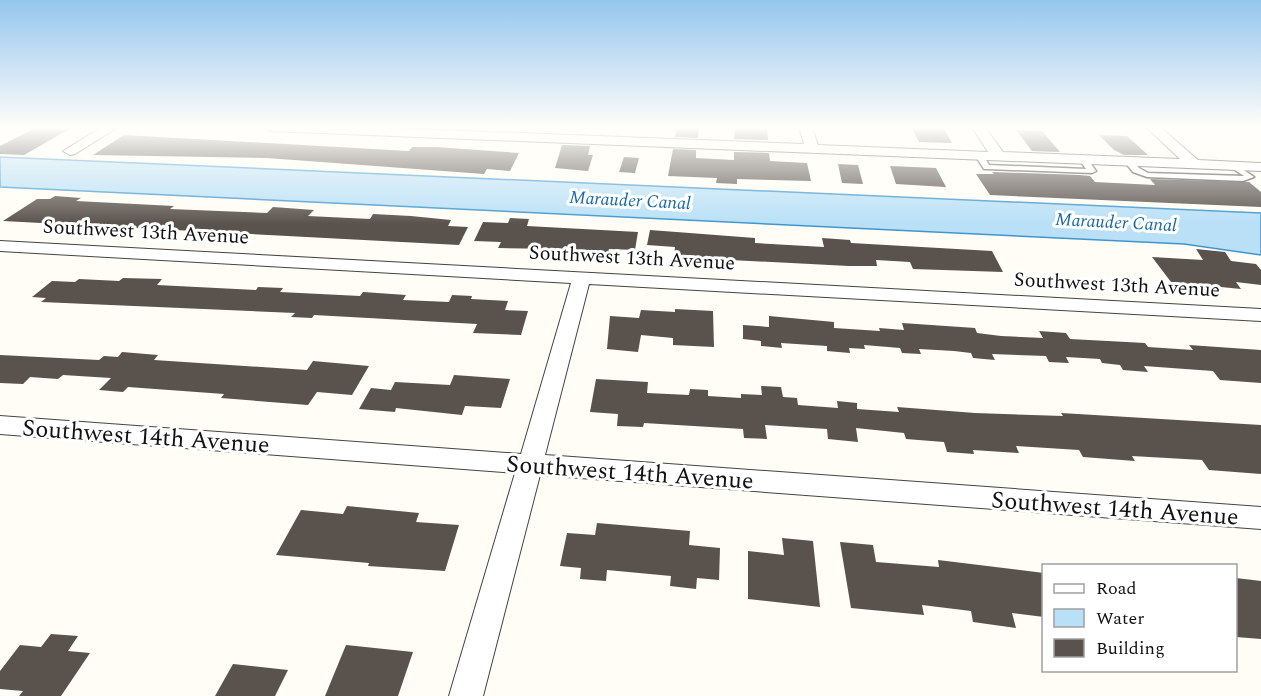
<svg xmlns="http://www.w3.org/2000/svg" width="1261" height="696" font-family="Spectral,serif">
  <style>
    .water { fill: #b9e0f7; stroke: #3f96cf; stroke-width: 1.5 }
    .building { fill: #5a524d }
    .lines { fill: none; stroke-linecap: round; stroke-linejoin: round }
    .service-casing { stroke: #444; stroke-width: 3 }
    .minor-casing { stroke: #444; stroke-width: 2 }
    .service { fill: #fff; fill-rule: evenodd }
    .minor { fill: #fff; fill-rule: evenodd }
    .labels { text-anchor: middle; stroke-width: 6; stroke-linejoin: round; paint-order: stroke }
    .far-water-label { font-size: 18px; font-style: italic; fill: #1768a6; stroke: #fff }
    .street-label { font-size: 20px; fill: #111; stroke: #fff }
    .near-street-label { font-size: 24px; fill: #111; stroke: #fff }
  </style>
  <rect width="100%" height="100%" fill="#fffdf5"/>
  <path class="water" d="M0 157 1261 213V255L1184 244 0 187Z"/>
  <path class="building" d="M37 127H73L24 155 0 154V146Z
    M677 127H699L698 138 675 137Z
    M735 127H767L768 140 734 139Z
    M911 127H943L952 143 919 142Z
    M1016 130 1042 131 1060 152 1032 151Z
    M124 135 409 151 412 147H436L519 153 510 171 487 169 484 174 267 158 93 155Z
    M1099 135 1127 136 1148 155H1124L1114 150Z
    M562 145 590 146 588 155H593L588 171 555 168Z
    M673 149 696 150V158L734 160V152L769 153 770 161 807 163 811 181 737 179V184L716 183 717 178 668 176Z
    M624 157 639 158 635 173 619 172Z
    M838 164 858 165 863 184 842 183Z
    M890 166 936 168 946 187 896 184Z
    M992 172 1080 175 1090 176 1095 182 1155 185 1150 179 1249 182 1261 192V207L990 195 976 174H994Z
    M55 196 81 198 76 201 174 206 170 209 267 213 273 207 314 210 308 216 370 219 373 214 411 216 451 220 448 226 468 227 459 245 3 221 37 199H50Z
    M510 218 529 219 527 226 638 232 635 250 609 249 608 253H556L557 249 498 248 501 242 474 241 483 222 508 223Z
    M650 230 755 238V243L824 247 822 238 850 240 851 243 992 251 1003 272 913 269 910 262 876 260 877 266H849L674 257 675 247 647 245Z
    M1196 249 1225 252 1231 261 1256 264 1261 270V285L1236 282 1241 289 1171 282 1152 257 1203 260Z
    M123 278 162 279 157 285 256 290 258 287 283 288 280 292 360 296 363 292 406 295 403 300 449 302 452 295 472 296 471 299 508 301 505 310 528 311 521 335 473 333 477 324 314 315 312 318 291 317 295 313 41 302 46 298 32 297 52 281 75 282 79 279 119 281Z
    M675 309 713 311 714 347 673 345V338L641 335 638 352 607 349 610 316 639 318 641 310 675 312Z
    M769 316 834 322V328L880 331 879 328 904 330 902 323 975 328 977 333 1001 336 1043 338 1039 331 1066 333 1070 339 1145 343 1148 347 1193 350 1189 345 1261 350V383L1220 380 1213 371 1144 366 1148 372 1123 370 1120 365 1102 363 1100 359 1066 357 1069 363 1049 362 1046 356 992 354 995 360 973 358 971 353 954 351 919 349 921 354 902 353 900 348 864 345 865 349 849 348 850 353 827 351V346L781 343 782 348 761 346V341L743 339V325L769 327Z
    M122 352 158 355 154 360 307 370 313 361 369 366 352 395 317 392 308 405 221 398 224 394 128 387 123 392 99 390 111 378 63 375 58 379 30 377 23 384 0 383V355L99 360 104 356 118 357Z
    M454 375 510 379 501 408 465 406 462 415 396 408 395 412 359 409 371 388 391 390 395 382 450 385Z
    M596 379 648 382 647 393 689 395 690 389 708 390V396L741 398V394L762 395 761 386 781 387 783 397 797 398 798 405 838 408 837 401 857 403V409L899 412 897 407 975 413 1063 416 1061 413 1261 425V474L1209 470 1202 460 1132 456 1135 461 1083 457 1079 450 1016 446 1019 453 973 450 974 454 947 452 944 442 906 439 904 433 856 428 858 442 828 439 827 429 765 425 767 439 744 438 743 429 644 423 643 427 617 426 618 414 590 412Z
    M347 506 419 513 416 522 459 525 445 571 368 566 369 563 276 555 301 510 343 514Z
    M597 523 690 531 689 545 720 548 719 580 697 578 696 589 670 586 671 576 607 570 606 581 580 579 581 568 560 566 567 533 595 535Z
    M782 538 813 541 820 607 748 599V551L784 555Z
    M840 542 873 545 876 562 939 567 938 560 1044 573V617L1012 613 1016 628 973 622 971 611 922 605 924 615 851 608Z
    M1236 578 1261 581V639L1236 637Z
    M51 634 78 636 68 651 90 653 61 696H19L23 691 0 689V671L20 645 41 647Z
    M346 645 413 652 398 696H325Z
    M233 664 288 670 275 696H215Z"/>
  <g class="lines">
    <g class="service-casing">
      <path id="service" d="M976 153H982L989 165 1086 169 1079 159 1083 157H1086L1096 171 1092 173 987 169H984L975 155Z
        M1125 159H1131L1139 168 1148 173 1244 176 1232 168 1231 166 1235 164 1254 177 1243 181 1147 177 1133 172 1124 161Z"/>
    </g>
    <g class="minor-casing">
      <path id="minor" d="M102 127H118L75 154 70 155 63 151Z
        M264 127H362L804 144 799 127H812L818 145 988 152 972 127H985L1003 152 1180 159 1146 127H1160L1198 160 1261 163V171L271 131Z
        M0 241 1261 309V321L589 284 545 455 1261 507V529L540 475 483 696H449L515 473 0 434V416L521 454 571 283 0 251Z"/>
    </g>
    <use href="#service" class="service"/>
    <use href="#minor" class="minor"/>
  </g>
  <linearGradient id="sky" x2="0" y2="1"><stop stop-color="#95c6ee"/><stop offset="0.57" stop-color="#fffefa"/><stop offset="1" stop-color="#fffefa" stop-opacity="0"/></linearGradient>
  <rect width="1261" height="224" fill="url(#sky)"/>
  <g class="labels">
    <g class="far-water-label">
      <text transform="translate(630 200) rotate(3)" y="6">Marauder Canal</text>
      <text transform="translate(1116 222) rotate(3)" y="6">Marauder Canal</text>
    </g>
    <g class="street-label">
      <text transform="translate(146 231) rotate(3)" y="7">Southwest 13th Avenue</text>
      <text transform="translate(632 257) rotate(3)" y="7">Southwest 13th Avenue</text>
      <text transform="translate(1117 284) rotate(3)" y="7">Southwest 13th Avenue</text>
    </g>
    <g class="near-street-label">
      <text transform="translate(146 436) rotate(4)" y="8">Southwest 14th Avenue</text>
      <text transform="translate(630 472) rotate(4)" y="8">Southwest 14th Avenue</text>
      <text transform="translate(1115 508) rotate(4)" y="8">Southwest 14th Avenue</text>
    </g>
  </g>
  <rect x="1042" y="564" width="195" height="108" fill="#ffffff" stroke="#a0a0a0" stroke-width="1.5"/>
  <rect x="1054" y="584" width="30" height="9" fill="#ffffff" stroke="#a0a0a0" stroke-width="1.5"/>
  <text x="1096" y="594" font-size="18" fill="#111111">Road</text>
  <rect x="1054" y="609" width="30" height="18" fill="#b9e0f7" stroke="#a0a0a0" stroke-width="1.5"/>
  <text x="1096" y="624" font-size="18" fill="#111111">Water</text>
  <rect x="1054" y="639" width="30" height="18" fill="#5a524d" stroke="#a0a0a0" stroke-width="1.5"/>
  <text x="1096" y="654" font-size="18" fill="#111111">Building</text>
</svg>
